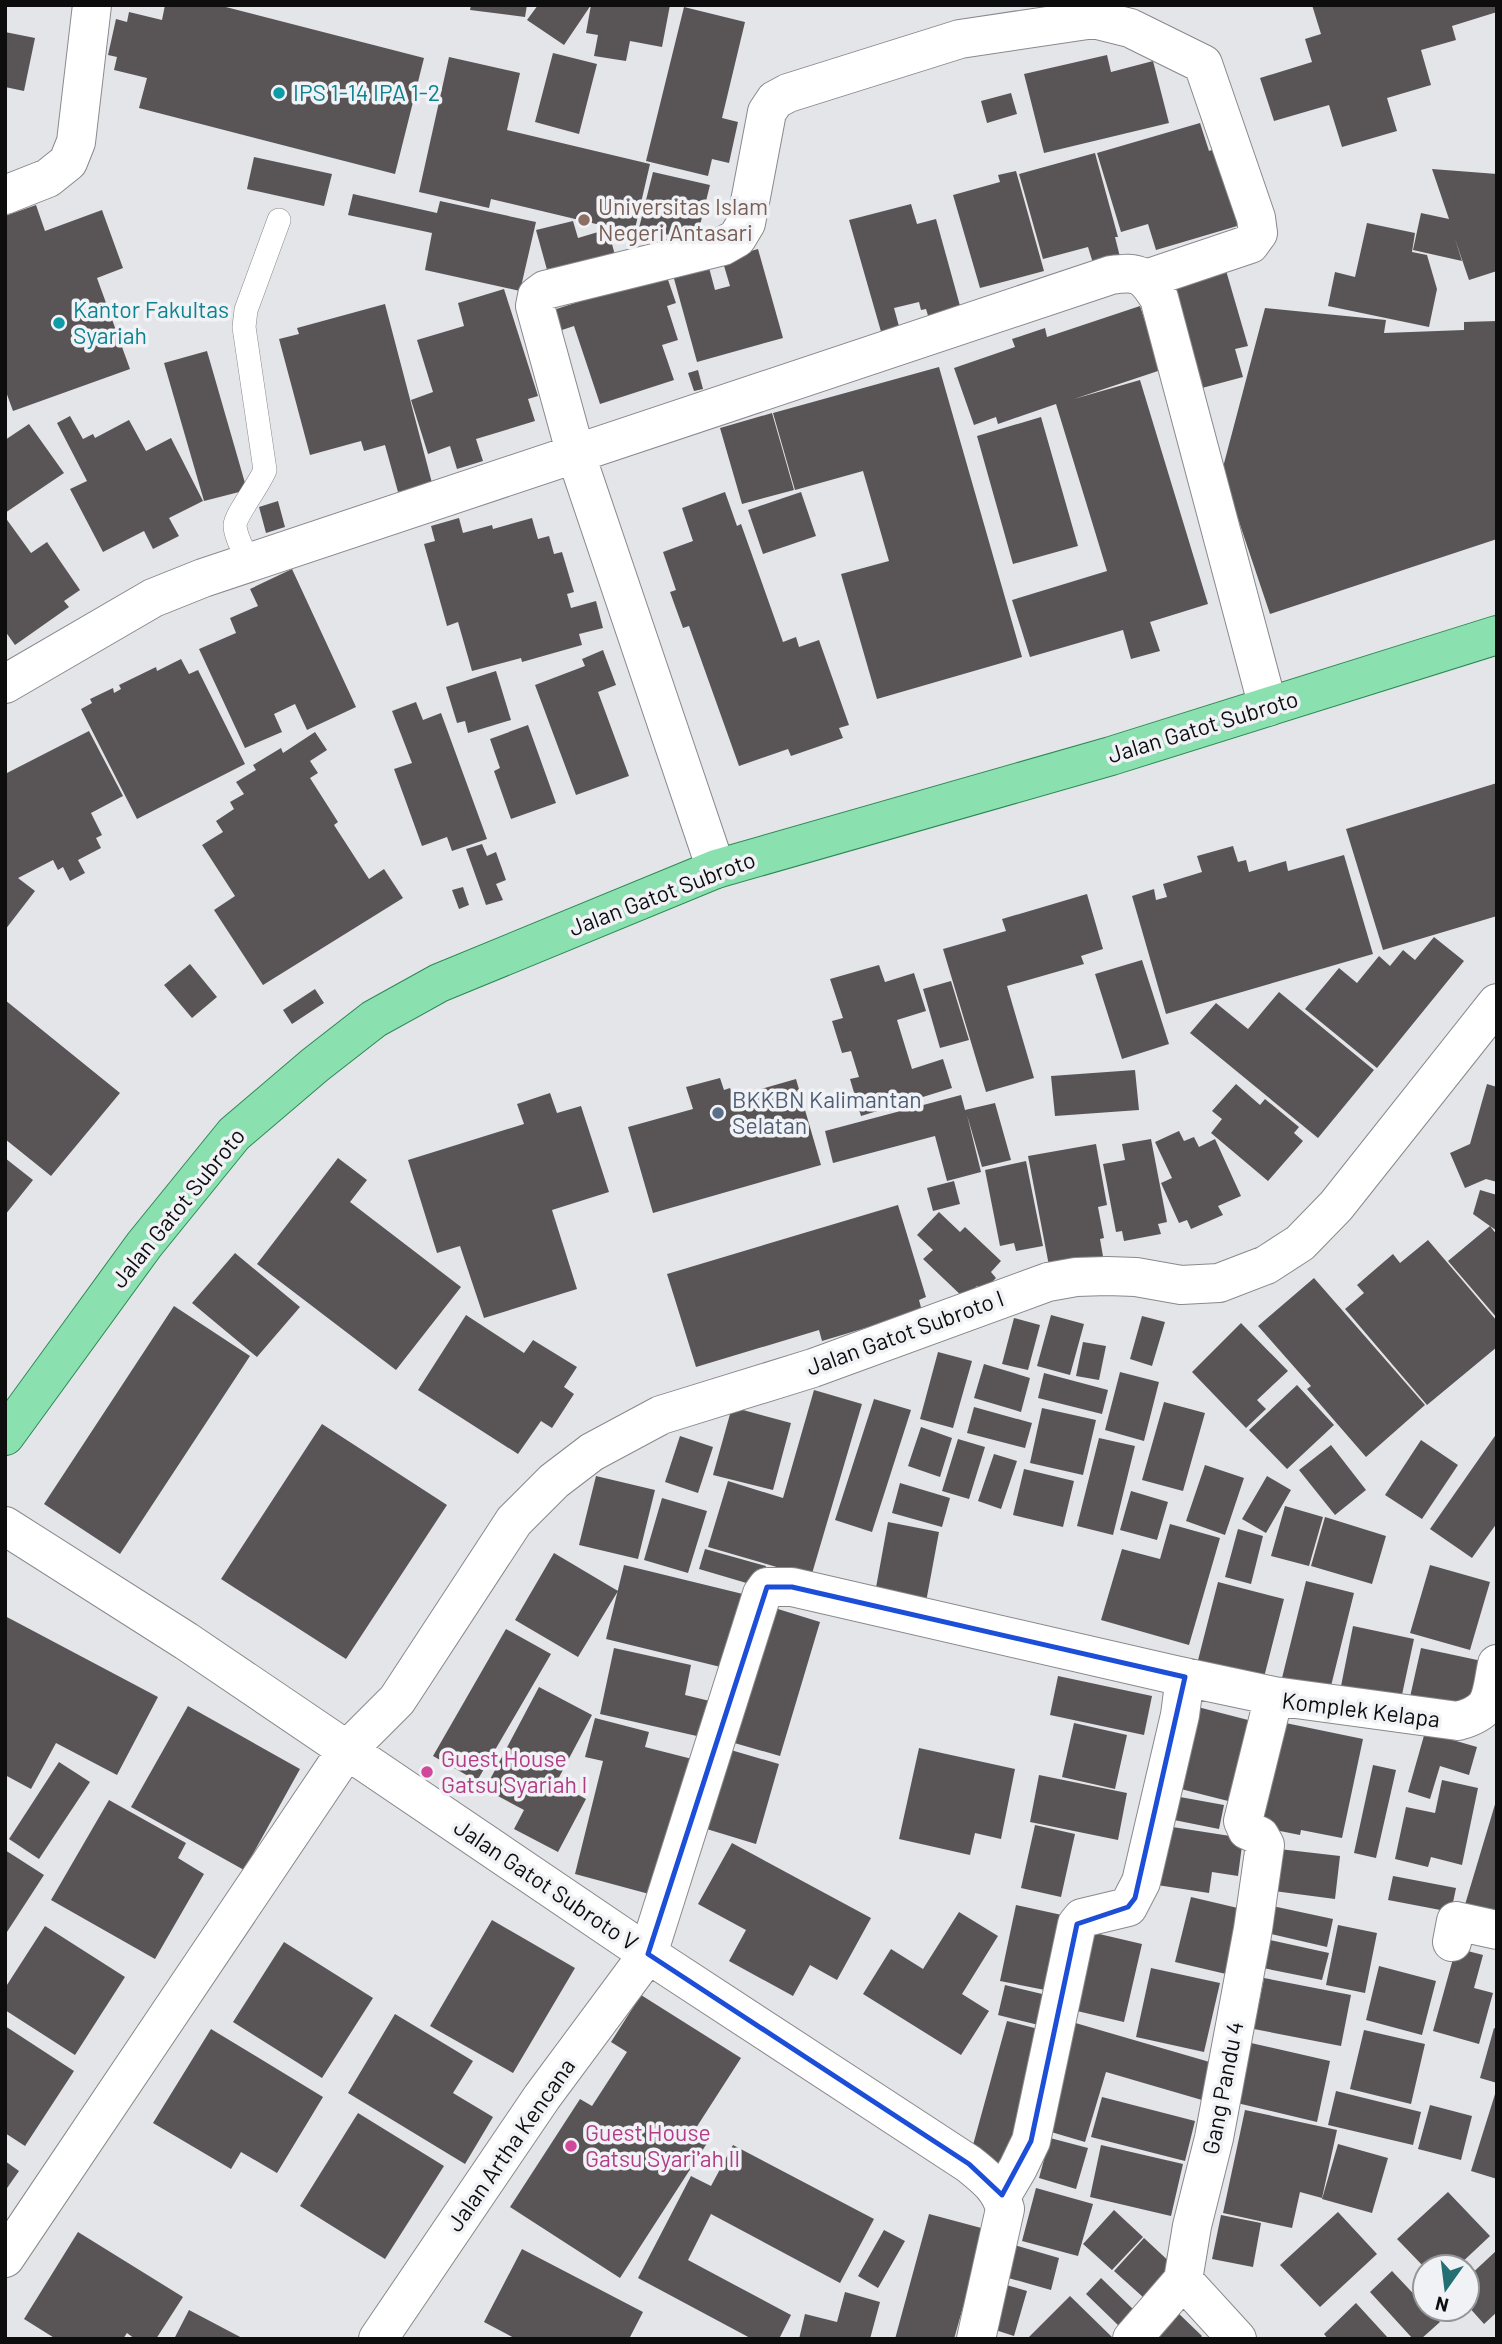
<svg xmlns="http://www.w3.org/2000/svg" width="1502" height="2344" font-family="Barlow,sans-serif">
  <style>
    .building { fill: #595557 }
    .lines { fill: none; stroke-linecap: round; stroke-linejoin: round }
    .lane-casing { stroke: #89898d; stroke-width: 24 }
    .street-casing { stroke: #89898d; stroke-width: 40 }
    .primary-casing { stroke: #2d8854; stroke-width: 40 }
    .lane { stroke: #fff; stroke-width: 23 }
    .street { stroke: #fff; stroke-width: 38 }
    .primary { stroke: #8be0af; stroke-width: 38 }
    .marked { fill: none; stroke: #1d4ed8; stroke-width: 5; stroke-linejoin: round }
    .culture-dot { fill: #0f9aa8; stroke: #f1f2f6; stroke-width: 2.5 }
    .education-dot { fill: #8d6e63; stroke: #f1f2f6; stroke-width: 2.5 }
    .service-dot { fill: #5c6f8a; stroke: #f1f2f6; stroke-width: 2.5 }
    .hotel-dot { fill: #d1479c; stroke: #f1f2f6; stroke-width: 2.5 }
    .labels { text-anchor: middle; stroke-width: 7; stroke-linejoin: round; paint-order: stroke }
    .culture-label { font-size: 23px; fill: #0d838f; stroke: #f1f2f6; text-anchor: start }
    .education-label { font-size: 23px; fill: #785e54; stroke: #f1f2f6; text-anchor: start }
    .street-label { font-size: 23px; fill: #0d0d0e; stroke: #f1f2f6 }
    .service-label { font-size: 23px; fill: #4e5e75; stroke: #f1f2f6; text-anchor: start }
    .hotel-label { font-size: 23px; fill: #b23c85; stroke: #f1f2f6; text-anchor: start }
  </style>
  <rect width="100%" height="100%" fill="#e4e5e9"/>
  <path class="building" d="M165 5H218L424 58 395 174 139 108 147 78 114 70 117 57 108 55 116 19 127 22 129 12 162 20Z
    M471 5H527L525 17 470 10Z
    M538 5H591L564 45 527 20Z
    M591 5H670L662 47 630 41 626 61 594 56 598 35 586 33Z
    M1312 5H1497V12L1452 26 1456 40 1421 50 1431 85 1387 98 1397 131 1342 147 1329 105 1274 121 1260 78 1312 62 1305 39 1321 34Z
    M684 7 745 22 722 118 738 122 729 163 712 159 708 176 646 161Z
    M5 32 35 38 24 91 5 87Z
    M553 53 597 64 579 134 535 122Z
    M1107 55 1111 72 1153 61 1169 123 1044 153 1024 74Z
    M449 57 520 73 507 130 650 164 634 233 491 199 489 208 419 192Z
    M1011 93 1017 114 987 123 981 101Z
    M1200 123 1209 151 1220 147 1244 224 1156 250 1148 224 1121 232 1097 153Z
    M1095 153 1118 237H1115L1122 265 1096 273 1088 247 1043 259 1019 174Z
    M254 157 332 174 324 206 247 189Z
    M1432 169 1497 174V271L1469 280 1455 239 1462 261 1413 250 1421 213 1449 219Z
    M1016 171 1044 271 980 288 953 195 1000 182 998 175Z
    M653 172 710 185 696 241 639 228Z
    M353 194 437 213 440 201 536 222 520 291 425 270 432 233 348 215Z
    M911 204 917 224 936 219 962 313 930 322 926 309 921 310 919 302 894 308 900 330 882 335 849 220Z
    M36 205 45 231 102 210 123 268 97 278 130 369 13 411 5 389V216Z
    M573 221 578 238 608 229 616 259 549 277 536 230Z
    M1367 223 1415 233 1412 252 1427 255 1437 289 1429 327 1328 306 1335 272 1355 277Z
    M758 249 783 338 697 362 673 275 708 264 715 290 730 286 722 259Z
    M1225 267 1248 346 1235 349 1243 377 1202 388 1172 282Z
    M666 274 676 303 667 306 678 340 662 345 674 380 600 404 574 326 556 332 550 311Z
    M504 289 538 396 528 399 535 421 476 439 483 461 457 469 450 446 428 454 411 400 433 392 417 340 464 326 458 303Z
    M385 304 432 483 398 492 385 445 364 451 361 441 310 455 279 339 299 334 297 328Z
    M1140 306 1161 370 1074 399 1140 380 1208 604 1150 622 1160 651 1131 659 1123 630 1030 657 1012 600 1107 571 1056 404 998 424 996 417 974 425 954 368 1015 347 1012 339 1045 328 1047 337Z
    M1265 308 1386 320 1384 333 1464 330V322L1497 321V539L1270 614 1222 471Z
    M207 351 247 490 204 501 164 363Z
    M939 367 1022 657 877 699 841 574 889 561 863 471 795 490 773 413Z
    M698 370 703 389 694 391 688 373Z
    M772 413 794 490 742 504 720 428Z
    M70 416 83 439 93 434 95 438 129 420 146 451 171 438 203 501 169 518 179 536 153 549 144 531 103 552 70 489 87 481 57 423Z
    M1041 417 1078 546 1013 564 977 436Z
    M29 424 64 473 5 513V440Z
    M725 492 737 526 741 524 783 642 796 637 799 647 819 640 849 725 839 728 843 738 791 756 788 749 739 766 689 626 683 628 670 592 676 590 663 552 693 541 682 508Z
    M801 492 816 536 763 554 748 510Z
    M278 501 285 527 266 533 259 507Z
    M5 517 31 553 47 542 80 590 64 601 69 607 15 645 5 631Z
    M459 518 463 533 492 525 493 529 532 518 538 539 549 536 554 554 562 552 574 592 567 594 571 608 596 601 603 628 579 634 582 645 522 662 521 658 472 671 458 622 447 626 424 544 435 541 431 526Z
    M292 569 356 707 307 730 295 704 274 714 282 732 245 748 199 649 236 633 230 618 258 606 250 589Z
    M603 650 616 685 598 692 629 776 576 795 535 685 585 666 582 659Z
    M181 659 189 674 198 670 245 764 137 819 81 709 92 703 90 699 113 688 114 693 121 689 119 685 156 667 157 671Z
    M496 671 511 720 468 733 465 721 457 723 446 687Z
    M416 702 423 720 441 713 487 839 452 851 447 837 422 846 394 769 412 763 392 711Z
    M528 725 556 803 511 819 494 771 500 768 490 739Z
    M89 731 123 796 91 813 102 835 96 838 101 848 78 860 85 873 70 881 63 867 58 870 53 860 18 878 35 891 5 930V774Z
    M315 732 327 750 310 761 318 773 310 778 338 822 334 825 369 879 384 869 403 898 263 985 214 910 235 896 202 845 223 832 216 821 234 809 230 802 244 794 236 782 256 770 253 765 281 748 283 753Z
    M1497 783V916L1383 950 1346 829Z
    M482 844 487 856 496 852 506 880 496 884 503 900 486 905 466 849Z
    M1233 846 1238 862 1246 860 1249 872 1286 861 1288 871 1344 855 1373 954 1166 1014 1132 896 1154 889 1156 900 1167 897 1163 884 1202 872 1197 856Z
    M463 887 469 905 459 909 452 890Z
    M1087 894 1103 949 1081 956 1084 964 1007 986 1034 1078 986 1092 943 949 1006 931 1002 919Z
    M1434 937 1464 961 1377 1068 1305 1009 1339 968 1357 983 1379 956 1390 966 1403 950 1415 960Z
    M1142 960 1169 1044 1122 1059 1095 974Z
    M190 964 217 997 192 1018 164 985Z
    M879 965 885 982 914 973 926 1011 897 1020 912 1069 943 1059 952 1088 861 1116 850 1079 859 1077 851 1051 842 1053 832 1021 843 1018 830 979Z
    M951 981 969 1040 940 1048 923 989Z
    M315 989 324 1003 292 1024 283 1010Z
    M1279 992 1374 1070 1318 1138 1190 1033 1216 1003 1248 1029Z
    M5 1000 120 1093 51 1176 5 1139Z
    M1135 1070 1139 1110 1055 1116 1051 1076Z
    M720 1078 724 1090 730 1088 733 1097 796 1079 821 1165 653 1213 628 1127 693 1109 686 1087Z
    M1236 1084 1260 1105 1265 1099 1299 1127 1294 1133 1303 1141 1268 1181 1211 1133 1222 1119 1212 1111Z
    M1487 1084 1497 1087V1182L1486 1179 1465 1188 1450 1153 1470 1144Z
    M550 1093 557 1113 581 1106 609 1192 552 1210 577 1289 484 1318 460 1246 437 1253 408 1160 524 1124 517 1104Z
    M961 1095 965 1110 995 1103 1011 1160 982 1167 967 1115 981 1172 947 1181 935 1136 833 1163 825 1131Z
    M1179 1131 1184 1141 1194 1137 1199 1147 1215 1139 1241 1196 1218 1206 1223 1215 1191 1229 1187 1220 1179 1223 1161 1183 1172 1178 1155 1142Z
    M1151 1139 1167 1222 1158 1224 1161 1234 1124 1241 1122 1231 1116 1232 1103 1164 1125 1160 1122 1144Z
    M1096 1144 1107 1205 1098 1207 1104 1238 1100 1239 1104 1262 1050 1271 1028 1156Z
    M5 1158 33 1180 5 1215Z
    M338 1158 367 1180 350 1202 461 1287 396 1370 257 1264Z
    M1026 1161 1043 1246 1016 1251 1014 1243 1000 1246 985 1170Z
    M954 1181 960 1204 933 1211 927 1188Z
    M1480 1190 1497 1195V1231L1473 1214Z
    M898 1205 926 1297 919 1300 922 1311 822 1341 819 1330 696 1367 667 1274Z
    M939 1212 960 1232 965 1227 1001 1261 991 1272 996 1278 983 1291 977 1286 965 1299 923 1259 933 1250 917 1235Z
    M1490 1226 1497 1235V1318L1448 1261Z
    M1428 1240 1497 1321V1347L1427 1405 1345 1309 1364 1293 1357 1285 1393 1254 1400 1263Z
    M235 1253 300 1307 257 1357 192 1303Z
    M1314 1278 1425 1405 1366 1457 1307 1389 1311 1386 1258 1326Z
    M174 1306 250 1356 120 1554 44 1504Z
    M466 1315 524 1353 533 1340 577 1367 564 1387 574 1394 552 1428 541 1421 518 1454 418 1390Z
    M1051 1315 1084 1324 1070 1375 1037 1366Z
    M1142 1316 1165 1322 1152 1366 1130 1359Z
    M1014 1318 1040 1325 1028 1370 1002 1364Z
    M1241 1323 1288 1371 1257 1400 1266 1409 1246 1428 1192 1372Z
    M1083 1342 1106 1346 1099 1380 1076 1376Z
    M938 1352 972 1361 953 1428 920 1419Z
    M984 1364 1030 1378 1021 1412 974 1398Z
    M1120 1372 1159 1382 1144 1441 1105 1430Z
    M1044 1373 1108 1390 1102 1414 1038 1398Z
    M1297 1385 1334 1425 1287 1469 1249 1430Z
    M814 1390 862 1404 811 1577 708 1547 728 1481 783 1498Z
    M874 1399 911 1410 872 1532 835 1520Z
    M1164 1402 1205 1413 1183 1491 1142 1480Z
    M732 1407 791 1423 773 1490 713 1475Z
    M974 1407 1032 1423 1025 1448 967 1433Z
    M1042 1408 1096 1420 1083 1475 1030 1463Z
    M322 1424 447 1505 346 1659 221 1579Z
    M921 1427 952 1438 940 1477 908 1466Z
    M1497 1433V1523L1472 1558 1430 1529Z
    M680 1436 713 1447 698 1493 665 1482Z
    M1099 1438 1135 1446 1113 1535 1077 1526Z
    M958 1439 985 1447 969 1499 942 1491Z
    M1421 1440 1458 1465 1422 1519 1385 1495Z
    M1331 1445 1366 1490 1335 1515 1299 1470Z
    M994 1454 1017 1461 1001 1509 978 1501Z
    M1205 1465 1244 1478 1225 1535 1186 1521Z
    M1024 1469 1074 1481 1063 1527 1013 1515Z
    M596 1476 655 1490 638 1559 579 1545Z
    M1267 1476 1291 1490 1266 1533 1242 1519Z
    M900 1483 950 1498 942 1527 892 1513Z
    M1131 1491 1168 1502 1157 1540 1120 1530Z
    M662 1498 707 1511 688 1573 644 1560Z
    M1285 1506 1323 1517 1309 1566 1271 1556Z
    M1325 1517 1386 1536 1372 1584 1311 1566Z
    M888 1522 939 1532 926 1602 875 1593Z
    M1170 1524 1220 1538 1189 1645 1101 1620 1122 1549 1160 1559Z
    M1238 1529 1263 1536 1251 1584 1225 1577Z
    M705 1549 766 1566 760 1587 699 1569Z
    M554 1553 618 1591 578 1657 515 1620Z
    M624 1565 751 1596 733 1670 606 1639Z
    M1430 1565 1490 1582 1470 1650 1410 1633Z
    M1306 1581 1354 1593 1330 1690 1282 1678Z
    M1218 1582 1284 1599 1262 1685 1196 1668Z
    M765 1605 820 1622 780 1756 724 1740Z
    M5 1616 158 1697 117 1775 56 1743 31 1789 5 1775Z
    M1353 1626 1414 1639 1400 1704 1340 1691Z
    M506 1629 551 1654 477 1781 433 1756Z
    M614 1648 691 1665 685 1695 718 1703 710 1739 600 1714Z
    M1421 1648 1482 1661 1471 1710 1410 1697Z
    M1058 1676 1152 1696 1144 1735 1050 1715Z
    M539 1687 592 1715 556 1783 586 1799 558 1852 514 1829 524 1810 485 1789Z
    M1190 1705 1252 1721 1232 1802 1169 1786Z
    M188 1706 300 1769 244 1870 131 1807Z
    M595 1718 649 1732 645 1747 700 1761 664 1898 575 1874 603 1761 585 1757Z
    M1271 1720 1363 1739 1342 1838 1301 1830 1300 1835 1249 1825Z
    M1074 1723 1127 1735 1115 1789 1062 1777Z
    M1425 1732 1477 1747 1469 1775 1440 1766 1430 1799 1408 1792Z
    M724 1748 779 1764 756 1844 700 1827Z
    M919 1748 1015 1769 1001 1839 975 1833 970 1855 899 1839Z
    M59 1762 90 1782 39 1859 9 1839Z
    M1373 1765 1396 1770 1376 1858 1354 1853Z
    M1039 1775 1127 1793 1118 1840 1030 1822Z
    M1442 1780 1478 1788 1462 1865 1431 1857 1428 1867 1395 1859 1406 1807 1435 1813Z
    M1169 1795 1224 1805 1219 1829 1164 1818Z
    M109 1800 186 1843 178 1858 204 1874 155 1959 51 1900Z
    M1496 1801H1497V1917L1464 1908Z
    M1035 1825 1075 1834 1061 1897 1021 1888Z
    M1166 1826 1243 1838 1238 1876 1212 1872 1209 1893 1157 1885Z
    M732 1843 871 1918 837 1980 810 1965 793 1996 729 1961 746 1930 698 1904Z
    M1279 1849 1340 1856 1335 1899 1274 1891Z
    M5 1850 44 1875 5 1935Z
    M1393 1876 1456 1888 1451 1912 1388 1900Z
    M1191 1897 1242 1909 1226 1974 1175 1962Z
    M1016 1905 1071 1917 1055 1992 1000 1981Z
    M1268 1905 1333 1919 1327 1947 1262 1932Z
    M959 1912 998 1936 962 1994 989 2011 961 2055 863 1994 891 1949 923 1969Z
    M492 1920 575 1968 513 2073 430 2026Z
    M1338 1925 1377 1933 1365 1993 1326 1985Z
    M45 1926 125 1977 75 2055 5 2010V1988Z
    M1095 1933 1142 1944 1124 2022 1077 2011Z
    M1265 1939 1329 1953 1322 1980 1258 1967Z
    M284 1942 373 1998 322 2078 233 2022Z
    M1456 1948 1483 1955 1474 1988 1493 1993 1479 2044 1433 2031Z
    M1379 1966 1436 1981 1422 2035 1366 2020Z
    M1151 1968 1220 1983 1204 2052 1136 2037Z
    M1264 1978 1351 1995 1341 2046 1254 2029Z
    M1005 1985 1059 1998 1051 2028 998 2015Z
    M641 1995 741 2058 696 2128 711 2137 620 2278 510 2207 580 2099 592 2106 627 2052 611 2042Z
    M395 2014 473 2061 453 2093 493 2117 465 2164 348 2093Z
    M1007 2021 1050 2032 1013 2168 970 2156Z
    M1072 2022 1213 2063 1202 2100 1106 2072 1085 2142 1041 2129Z
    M5 2026 74 2071 25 2146 5 2133Z
    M1494 2028 1497 2029V2083L1480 2078Z
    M211 2029 323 2097 277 2173 241 2152 231 2169 153 2123Z
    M1364 2030 1425 2044 1411 2104 1350 2089Z
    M1251 2043 1330 2061 1317 2122 1237 2103Z
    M1336 2091 1421 2112 1413 2145 1328 2125Z
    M1496 2091H1497V2179L1471 2171Z
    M1102 2097 1195 2121 1185 2161 1091 2137Z
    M1430 2105 1472 2116 1461 2160 1418 2149Z
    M1245 2110 1337 2130 1322 2198 1300 2192 1292 2228 1223 2213Z
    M358 2113 444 2166 385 2259 300 2206Z
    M1050 2138 1088 2148 1076 2189 1039 2178Z
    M1338 2144 1388 2158 1372 2213 1322 2199Z
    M733 2145 874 2219 840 2283 711 2214 688 2260 791 2315 779 2339H752L638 2278 691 2176 711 2186Z
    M1101 2145 1183 2164 1171 2216 1090 2197Z
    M5 2161 19 2171 5 2191Z
    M1036 2188 1093 2204 1078 2256 1022 2241Z
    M1448 2192 1490 2236 1457 2267H1424L1397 2239Z
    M1114 2210 1143 2237 1112 2270 1083 2244Z
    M1338 2212 1377 2254 1320 2307 1280 2265Z
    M929 2214 985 2229 954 2339H895Z
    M1221 2215 1261 2223 1253 2267 1212 2259Z
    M884 2230 905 2241 878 2288 858 2276Z
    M78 2232 183 2297 156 2339H135L127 2333 123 2339H56L24 2319Z
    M1144 2238 1174 2266 1144 2298 1114 2271Z
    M1014 2245 1059 2258 1051 2290 1005 2277Z
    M522 2249 643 2312 629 2339H516L484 2322Z
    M1497 2250V2312L1484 2324 1467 2305V2278Z
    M1392 2271 1425 2306V2309H1428L1440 2322 1421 2339H1413L1370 2292Z
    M1101 2278 1135 2311 1120 2327 1086 2294Z
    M1003 2284 1027 2291 1014 2336 989 2328Z
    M845 2292 880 2302 870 2339H799L805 2314 837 2322Z
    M1070 2296 1114 2339H1027Z
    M1356 2303 1389 2339H1328L1324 2334Z
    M1174 2309 1202 2336 1200 2339H1145Z
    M189 2310 244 2339H174Z"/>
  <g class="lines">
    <g class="lane-casing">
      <path id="lane" d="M249 563C245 552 235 537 235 525 236 514 259 485 265 470L244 327 246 310 279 220"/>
    </g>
    <g class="street-casing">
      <path id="street" d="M5 195 48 178 68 162 76 142 92 5
        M5 684 153 598 203 578 1111 275C1140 271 1144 275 1159 298L1268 707
        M716 869 576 455 535 306 537 296 545 290 723 246 737 238 746 223 767 112 775 100 788 93 960 39 1094 19 1130 28 1203 64 1256 218 1258 233 1250 244 1146 279
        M5 1526 186 1641 648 1954 969 2164C985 2177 1000 2188 1005 2209L976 2339
        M1452 1942 1456 1921 1497 1930
        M1002 2195 1018 2168 1031 2141 1077 1924 1082 1918 1128 1907 1141 1882 1180 1715 1185 1677
        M5 2258 346 1751 397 1700 514 1521 554 1481 592 1452 661 1415 813 1368 1048 1282 1076 1277 1107 1276 1136 1277 1181 1285 1219 1283 1266 1265 1300 1243 1336 1206 1497 1003
        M1183 2280 1192 2226 1214 2138 1253 1929 1265 1845 1260 1836 1247 1830 1243 1821 1274 1696
        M1183 2280 1237 2339
        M378 2339 542 2097 648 1954 762 1594 767 1587H792L1175 1675 1274 1696 1458 1721C1494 1711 1490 1698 1497 1664
        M1132 2339 1183 2280"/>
    </g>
    <g class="primary-casing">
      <path id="primary" d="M5 1436 144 1245 234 1134 315 1065 374 1019 439 983 716 869 1111 756 1497 635"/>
    </g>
    <use href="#lane" class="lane"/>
    <use href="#street" class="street"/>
    <use href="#primary" class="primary"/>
  </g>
  <path class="marked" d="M767 1587H792L1185 1677 1135 1898 1128 1907 1077 1924 1031 2141 1002 2195 969 2164 648 1954Z"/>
  <g class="culture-dot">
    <circle cx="279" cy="93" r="7"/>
    <circle cx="59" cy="323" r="7"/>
  </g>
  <circle class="education-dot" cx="584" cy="220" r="7"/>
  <circle class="service-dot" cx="718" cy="1113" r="7"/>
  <g class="hotel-dot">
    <circle cx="427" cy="1772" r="7"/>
    <circle cx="571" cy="2146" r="7"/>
  </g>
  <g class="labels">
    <g class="culture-label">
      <text x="293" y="101">IPS 1-14 IPA 1-2</text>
      <text x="73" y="318">Kantor Fakultas<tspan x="73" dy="26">Syariah</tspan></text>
    </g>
    <g class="education-label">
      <text x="598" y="215">Universitas Islam<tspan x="598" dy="26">Negeri Antasari</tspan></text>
    </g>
    <g class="street-label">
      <text transform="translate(1203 727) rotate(-17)" y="8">Jalan Gatot Subroto</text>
      <text transform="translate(662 894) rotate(-21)" y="8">Jalan Gatot Subroto</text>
      <text transform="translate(178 1208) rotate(-51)" y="8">Jalan Gatot Subroto</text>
      <text transform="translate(905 1333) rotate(-20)" y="8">Jalan Gatot Subroto I</text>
      <text transform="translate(1361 1710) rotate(7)" y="8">Komplek Kelapa</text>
      <text transform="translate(546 1885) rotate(34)" y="8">Jalan Gatot Subroto V</text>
      <text transform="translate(1223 2088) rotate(-79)" y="8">Gang Pandu 4</text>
      <text transform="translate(511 2145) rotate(-55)" y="8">Jalan Artha Kencana</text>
    </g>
    <g class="service-label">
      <text x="732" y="1108">BKKBN Kalimantan<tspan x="732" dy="26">Selatan</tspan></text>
    </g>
    <g class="hotel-label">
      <text x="441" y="1767">Guest House<tspan x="441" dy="26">Gatsu Syariah I</tspan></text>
      <text x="585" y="2141">Guest House<tspan x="585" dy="26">Gatsu Syari'ah II</tspan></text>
    </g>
  </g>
  <rect width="1502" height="2344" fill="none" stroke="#0d0d0e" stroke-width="14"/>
  <g transform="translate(1446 2288) rotate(194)"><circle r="33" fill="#f1f2f6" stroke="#969699" stroke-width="2"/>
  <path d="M0-5L12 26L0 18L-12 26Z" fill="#236f71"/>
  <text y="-10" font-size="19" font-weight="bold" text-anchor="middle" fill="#0d0d0e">N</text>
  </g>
</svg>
